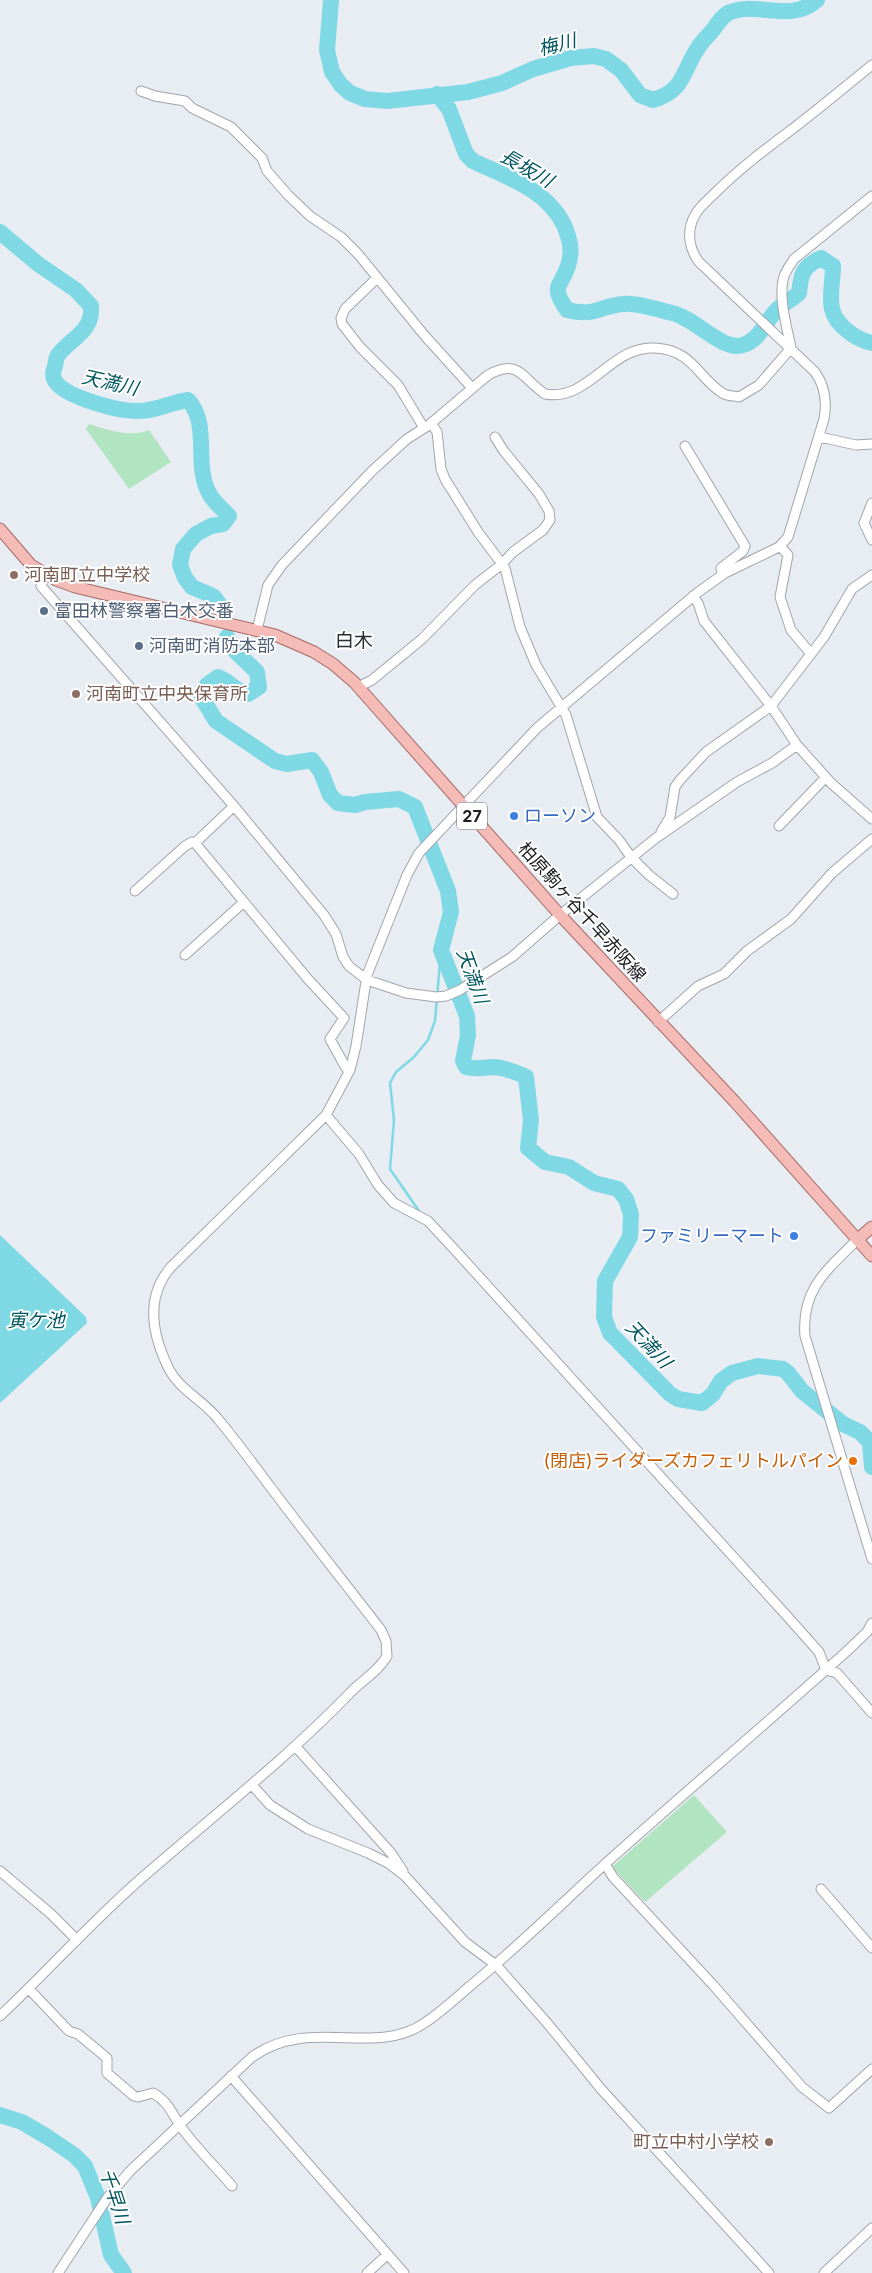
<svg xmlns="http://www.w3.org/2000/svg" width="872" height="2273" font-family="Inter,'Noto Sans JP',sans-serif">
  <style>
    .green { fill: #b1e4c1 }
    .water { fill: #7ed9e5 }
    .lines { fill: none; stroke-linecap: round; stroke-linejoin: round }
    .stream { stroke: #7ed9e5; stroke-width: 2.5 }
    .river { stroke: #7ed9e5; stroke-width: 16 }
    .minor-casing { stroke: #a1a5ac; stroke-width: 11 }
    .major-casing { stroke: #a56863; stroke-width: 13 }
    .minor { stroke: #fff; stroke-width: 9 }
    .major { stroke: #f5bcb7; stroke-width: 11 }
    .education-dot { fill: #8d6e63; stroke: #fff; stroke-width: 2 }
    .service-dot { fill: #5c6f8a; stroke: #fff; stroke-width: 2 }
    .shop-dot { fill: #3f7fe0; stroke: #fff; stroke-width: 2 }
    .food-dot { fill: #e8710a; stroke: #fff; stroke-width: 2 }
    .labels { text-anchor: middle; stroke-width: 4; stroke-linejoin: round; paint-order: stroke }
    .shield { fill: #fff; stroke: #606163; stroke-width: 1 }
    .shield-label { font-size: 16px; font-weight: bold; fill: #1c1d20 }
    .education-label { font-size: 18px; fill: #785e54; stroke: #fff; text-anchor: start }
    .service-label { font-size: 18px; fill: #4e5e75; stroke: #fff; text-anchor: start }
    .shop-label { font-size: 18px; fill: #366cbe; stroke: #fff; text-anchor: start }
    .street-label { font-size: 18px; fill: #1c1d20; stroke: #fff }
    .food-label { font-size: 18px; fill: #c56008; stroke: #fff; text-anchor: end }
    .water-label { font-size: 19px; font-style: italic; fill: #015760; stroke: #fff }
    .neighbourhood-label { font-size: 19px; fill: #2b2e33; stroke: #fff }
  </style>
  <rect width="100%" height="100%" fill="#e8ecf3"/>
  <path class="green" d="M89 424C108 430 131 438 149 430L171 462 129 489 86 429Z
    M694 1795 727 1832 645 1902 612 1867Z"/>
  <path class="water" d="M0 1235 86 1317 87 1323 0 1403Z"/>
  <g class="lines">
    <path class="stream" d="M419 1211 390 1169 394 1120 390 1083 396 1072 414 1057 428 1040 435 1021 441 950"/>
    <path class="river" d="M331 0 327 50 332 72 341 85 350 93 365 99 387 101 468 92 502 83 533 69 571 58 594 56 606 59 621 70 640 95 653 100C685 91 682 71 698 48 702 41 708 36 713 30 717 24 722 17 728 13 755 0 790 24 817 0
      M437 94 449 109 466 154 473 161C507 177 546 189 564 225 570 240 573 250 568 266 560 289 550 285 567 310 597 317 598 306 623 304 635 302 660 310 672 313 695 318 723 352 743 345 761 340 767 317 780 307 786 302 793 299 799 293 801 274 802 267 821 258L833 266C833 279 829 297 832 309 836 326 857 340 872 343
      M0 232 38 264 76 290 91 306C93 332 72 337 58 355 56 358 56 362 55 366 53 371 52 376 55 381 65 397 117 411 136 411 155 412 171 402 188 400 211 425 193 464 209 493 213 502 223 509 229 516L223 524 211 526 196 534 183 549 180 565 185 578 192 587 213 596 223 609
      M227 637 235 651 257 672 259 687 248 694C232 690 232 682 218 677L207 685 202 698 216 721 275 761 287 764 312 760 321 772 330 795 338 803 355 805 365 802 399 799 415 807 448 891 451 912 441 950 467 1016 468 1035 463 1061 466 1067C477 1070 484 1067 494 1067 506 1068 516 1072 526 1077L531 1120 528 1148 545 1162 569 1167 594 1183 618 1189 626 1199 631 1214 630 1237 605 1281 604 1317 610 1333 670 1394 678 1399 702 1403 713 1394 721 1381 732 1373 758 1366 783 1369 788 1373 802 1391 843 1424 860 1432 870 1442 872 1467
      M0 2115 22 2122 49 2138 74 2155 85 2166 98 2198 111 2255 124 2273"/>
    <g class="minor-casing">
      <path id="minor" d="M141 91 155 96 185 101 192 108 231 127 262 158 267 171 288 195 310 216 341 237 358 254 425 336 472 388
        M377 278 345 309 341 318 342 324 360 347 398 385 424 428
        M791 348C787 327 779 301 783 280 784 273 790 265 794 259L872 196
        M431 423 437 432 441 469 445 479 478 532 505 568 520 627 536 665 566 715 597 817 619 840 631 857 649 875 673 894
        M820 437 856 445 872 444
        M685 446 745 546 743 551 721 568 722 575
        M872 503 864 523 872 540
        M780 546 788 555 780 597 791 630 811 654
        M44 574 41 586 234 806 324 915 336 934 343 957 349 966 367 980 406 993 436 997 446 996 460 990 512 957 560 915 656 838 737 782 772 763 797 745
        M693 596 698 603 704 621 771 706 797 745 831 783 872 819
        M257 630 268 585 282 565 372 471 407 439 429 425 488 375C520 358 521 378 545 394 589 402 611 345 655 348 694 350 698 379 724 394 728 396 735 396 739 397L759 385 791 348
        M358 687 372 680 422 639 475 585 502 564 513 552 543 530 550 520 549 511 539 494 503 450 495 437
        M779 826 826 777
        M661 832 670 817 675 787 680 780 706 752 771 706 824 637 852 589 872 575
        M195 843 307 978 344 1018 330 1039 346 1068 350 1070
        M135 891 185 846 192 842 195 843 234 806
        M185 955 244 902
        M658 1022 698 986 724 974 747 951 791 919 832 873 872 839
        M326 1115 359 1154 378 1185 394 1203 428 1221 454 1249 787 1616 819 1652 826 1670
        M858 1239C827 1270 801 1289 805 1336L872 1559
        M826 1670 837 1673 872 1713
        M296 1747 391 1853 403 1871
        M252 1785 270 1805 308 1829 368 1853 388 1863 405 1876 465 1942 496 1965 548 2024 601 2089 769 2273
        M605 1864 613 1877 714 1986 802 2087 829 2108 872 2069
        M0 1871 51 1914 77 1940
        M821 1889 872 1948
        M29 1989 69 2031 78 2034 107 2058V2073L134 2096 138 2097 153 2093C167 2101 171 2111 179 2124 194 2146 215 2166 232 2186
        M0 2016C49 1970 93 1920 144 1876 213 1816 286 1759 350 1693 362 1680 378 1672 387 1656L386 1641 381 1630C347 1586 312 1542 278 1497 258 1471 239 1444 218 1419 203 1400 178 1389 168 1367 152 1334 145 1297 171 1267L326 1115 350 1070 356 1046 367 975 407 875 419 853 537 728 697 593 725 573 779 547 788 537 824 419C827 403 825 386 815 372L699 262C689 249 686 231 695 215 699 207 708 200 715 193 740 168 767 148 795 127 821 107 846 86 872 65
        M231 2076 404 2273
        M58 2273 108 2197 130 2171 252 2057C309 2016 373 2057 423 2024 440 2013 455 1999 470 1986 517 1948 560 1905 605 1864 684 1793 766 1724 846 1652L867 1632 872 1623
        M367 2273 387 2255
        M824 2273 872 2228"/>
    </g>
    <g class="major-casing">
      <path id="major" d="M0 529 31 565 56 580 75 587 275 635 314 652 333 664 354 682 560 915 735 1102 872 1256
        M858 1239 872 1227"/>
    </g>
    <use href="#minor" class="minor"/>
    <use href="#major" class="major"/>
  </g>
  <g class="education-dot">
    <circle cx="14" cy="575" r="5"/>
    <circle cx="76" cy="694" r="5"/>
    <circle cx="769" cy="2142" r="5"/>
  </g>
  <g class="service-dot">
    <circle cx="44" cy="611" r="5"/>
    <circle cx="139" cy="646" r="5"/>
  </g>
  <g class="shop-dot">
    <circle cx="514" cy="816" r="5"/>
    <circle cx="794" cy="1236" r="5"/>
  </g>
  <circle class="food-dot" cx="853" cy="1461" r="5"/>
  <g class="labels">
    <rect class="shield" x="457" y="802.5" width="30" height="27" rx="4"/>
    <g class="shield-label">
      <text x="472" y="822">27</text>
    </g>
    <g class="education-label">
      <text x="24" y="581">河南町立中学校</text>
      <text x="86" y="700">河南町立中央保育所</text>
      <text x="759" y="2148" text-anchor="end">町立中村小学校</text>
    </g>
    <g class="service-label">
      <text x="54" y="617">富田林警察署白木交番</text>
      <text x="149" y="652">河南町消防本部</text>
    </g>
    <g class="shop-label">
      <text x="524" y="822">ローソン</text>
      <text x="784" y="1242" text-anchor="end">ファミリーマート</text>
    </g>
    <g class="street-label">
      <text transform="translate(582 912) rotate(48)" y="6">柏原駒ヶ谷千早赤阪線</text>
    </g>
    <g class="food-label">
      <text x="843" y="1467">(閉店)ライダーズカフェリトルパイン</text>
    </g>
    <g class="water-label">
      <text transform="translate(557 44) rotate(-14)" y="7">梅川</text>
      <text transform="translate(527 168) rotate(30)" y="7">長坂川</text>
      <text transform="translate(110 382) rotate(13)" y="7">天満川</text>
      <text transform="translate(473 976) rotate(70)" y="7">天満川</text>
      <text x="36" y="1327">寅ケ池</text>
      <text transform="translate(649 1344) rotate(47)" y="7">天満川</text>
      <text transform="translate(115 2196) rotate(72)" y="7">千早川</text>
    </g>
    <g class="neighbourhood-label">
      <text x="354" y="647">白木</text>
    </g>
  </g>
</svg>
